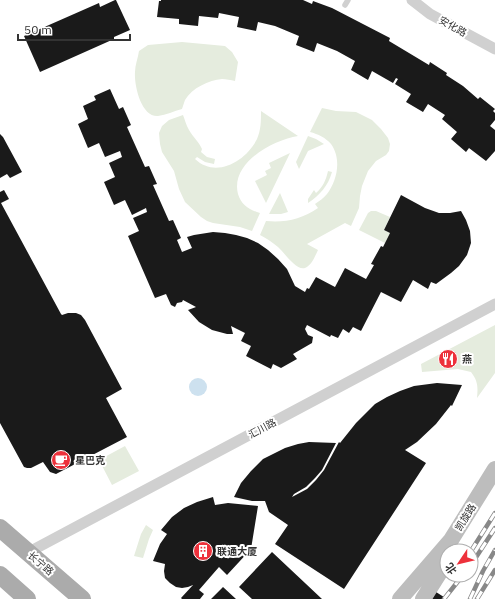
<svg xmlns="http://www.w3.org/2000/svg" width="495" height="599" font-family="'IBM Plex Sans','Noto Sans SC',sans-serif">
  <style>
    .green { fill: #e5ecde }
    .water { fill: #cde1ef }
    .building { fill: #1a1a1a }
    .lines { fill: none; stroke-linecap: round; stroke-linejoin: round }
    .lane { stroke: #d0d0d0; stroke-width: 5.5 }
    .street { stroke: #d0d0d0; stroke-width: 11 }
    .secondary { stroke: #bdbdbd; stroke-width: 16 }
    .primary { stroke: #ababab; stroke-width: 18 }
    .rail-casing { stroke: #888; stroke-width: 4.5 }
    .rail { stroke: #fff; stroke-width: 3; stroke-dasharray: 9; stroke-linecap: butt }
    .labels { text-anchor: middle; stroke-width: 4; stroke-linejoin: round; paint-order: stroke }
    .street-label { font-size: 10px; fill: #333; stroke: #fff }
    .poi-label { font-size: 10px; font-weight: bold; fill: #333; stroke: #fff; text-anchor: start }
  </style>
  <rect width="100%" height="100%" fill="#fff"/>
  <path class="green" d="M182 42 225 46 232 52 238 62 235 81C231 80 226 79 222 79 209 80 192 88 185 100 184 103 183 106 182 109 174 111 166 115 158 116 141 117 134 85 135 72 135 65 138 58 139 51L148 45Z
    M322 108 336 111 356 112 372 120 381 129 388 138 390 144 389 151 386 155 376 161 368 171 362 186 360 196 359 208 351 226 345 223 307 244 318 250C315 256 312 265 305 268 296 271 284 252 278 247 272 242 266 238 260 235L266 221C285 223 302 219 318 208L315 204C319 201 324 198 327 194 337 181 342 159 331 144 326 138 318 134 310 132Z
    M261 111 298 136C273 140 230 163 238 194 241 205 250 210 260 213L252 231 240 227 213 223 207 221 201 217 185 202 179 189 174 171 162 152 160 144 159 133 162 126 169 120 183 115C185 120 186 125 189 130 193 137 199 142 202 149L201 152 207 157 215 159 214 164 205 162 197 157 195 159C216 179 246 161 257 139 261 130 261 121 261 111Z
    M308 136 316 139 324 144 308 151 299 169 296 162Z
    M290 153 266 203 255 181 267 175 265 171 271 168 269 163Z
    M328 171 332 172C328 186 320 195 308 203V199L314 190 316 193C323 187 326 180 328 171Z
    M280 193 288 212 281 214H269Z
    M371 211H376L390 217 384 230 390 233 385 243 359 230 368 213Z
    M495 325V373L477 398C478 387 478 381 471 372L458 369 422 372 421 364Z
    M125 446 139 471 112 485 99 460Z
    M146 525 153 530 149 539 143 558 134 556 141 534Z"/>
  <path class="water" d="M189 387a9 9 0 1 1 18 0a9 9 0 1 1-18 0Z"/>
  <path class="building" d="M115 0H116L130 30 114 37V39L40 72 24 36 99 3 100 7Z
    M161 0H303L312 4 313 1 332 8 390 38 389 41 429 65 430 62 447 73 446 75 463 86 478 99 480 97 495 109 493 111 495 113V120L490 126 495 130V151L486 161 469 148 466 152 451 139 457 132 442 119 445 115 428 104 423 112 406 102 411 94 395 84 398 79 396 78 393 83 372 71 368 80 351 70 355 61 337 51 317 43 314 52 296 45 299 36 275 26 258 22 256 31 237 27 239 17 219 13 218 18 199 16 198 26 179 24V19L157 17 159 1H161Z
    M110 89 119 109 123 107 131 125 127 127 145 167 149 166 157 184 153 185 169 221 173 220 181 238 177 240 182 252 192 248 187 237 194 235 213 232 225 233 236 235 247 238 258 243 268 250 278 259 287 269 295 286 305 292 307 288 309 289 316 277 335 287 345 268 366 279 374 265 371 264 381 246 383 247 390 233 384 230 401 195 425 208 439 213H450L461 211 466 220 470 231 471 243 467 255 459 266 451 273 436 284 431 282 428 289 413 280 401 302 381 292 361 331 353 327 349 333 343 329 338 338 331 335 330 337 307 325 305 329 308 335 313 337 312 343 293 354 297 359 281 368 273 364 271 369 246 356 251 346 241 341 245 333 231 326 233 334H227L212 330 199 322 188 310 196 307 183 300 182 302 177 303 175 307 171 305 166 294 155 298 128 236 139 231 133 218 147 212 146 208 132 215 125 200 114 205 104 182 115 177 109 163 122 157 120 151 105 157 99 143 88 148 78 124 88 119 83 106 96 100 94 96Z
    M0 134 3 137 22 172 10 178 7 174 0 178Z
    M4 190 9 199 1 203 61 314 62 315 68 313H76L81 315 85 320 122 389 106 398 127 437 56 474 50 472 43 462 31 468H27L24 467 0 423V192Z
    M437 383 462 385 452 406 451 405 436 424 417 442 405 450 426 463 344 589 275 544 288 525 269 512 265 501H252L234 497 241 483 251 471 263 459 285 448 298 444 309 442 336 443 322 470 315 478 306 487 294 494 292 497 307 489 316 480 324 470 339 442 340 443 356 423 375 404 387 397 400 391 414 386Z
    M213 497 215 505 228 503 258 506 251 549 227 575 219 567 199 590 204 594 200 599H182L181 598 193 585 188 587 182 588 176 587 170 583 165 578 164 571 165 564 153 561 160 544 167 534 161 530 172 517 184 508 197 502Z
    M272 552 322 599H252L239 587Z
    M223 587 236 599H211Z
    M436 592 447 599H432Z"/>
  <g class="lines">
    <path class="lane" d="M345 5 348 0"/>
    <path class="street" d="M412 0 430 14 495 49
      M29 552 495 304"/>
    <path class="secondary" d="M400 599 451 540 495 469
      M423 599 447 561"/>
    <path class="primary" d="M0 528 82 599
      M0 575 27 599"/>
    <g class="rail-casing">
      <path id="rail" d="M471 551 495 513
        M471 565 495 528
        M444 599 463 575
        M470 599 483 571 495 550
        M477 599 495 570"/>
    </g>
    <use href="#rail" class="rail"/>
  </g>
  <defs>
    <g id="restaurant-disc" transform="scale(1)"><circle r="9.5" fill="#ed313b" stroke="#fff"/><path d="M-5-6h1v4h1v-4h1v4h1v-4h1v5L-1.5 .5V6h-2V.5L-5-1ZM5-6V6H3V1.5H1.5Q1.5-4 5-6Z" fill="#fff"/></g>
    <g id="cafe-disc" transform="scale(1)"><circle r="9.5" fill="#ed313b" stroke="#fff"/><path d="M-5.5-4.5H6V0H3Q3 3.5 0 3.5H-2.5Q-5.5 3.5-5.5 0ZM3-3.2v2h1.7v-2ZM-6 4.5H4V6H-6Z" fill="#fff"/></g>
    <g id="building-disc" transform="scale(1)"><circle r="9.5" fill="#ed313b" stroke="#fff"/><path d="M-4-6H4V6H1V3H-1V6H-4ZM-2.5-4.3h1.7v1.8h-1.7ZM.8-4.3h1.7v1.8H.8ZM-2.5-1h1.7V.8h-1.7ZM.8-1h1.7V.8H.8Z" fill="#fff"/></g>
  </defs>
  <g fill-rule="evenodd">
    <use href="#restaurant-disc" x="448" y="359"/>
    <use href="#cafe-disc" x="61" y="460"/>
    <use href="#building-disc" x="203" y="551"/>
  </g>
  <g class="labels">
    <g class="street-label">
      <text transform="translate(453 26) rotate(29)" y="4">安化路</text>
      <text transform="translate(262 428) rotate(-28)" y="4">汇川路</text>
      <text transform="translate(465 517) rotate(-58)" y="4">凯旋路</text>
      <text transform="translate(41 563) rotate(41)" y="4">长宁路</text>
    </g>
    <g class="poi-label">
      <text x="462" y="363">燕</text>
      <text x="75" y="464">星巴克</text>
      <text x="217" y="555">联通大厦</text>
    </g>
  </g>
  <g transform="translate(459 563) rotate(235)"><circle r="19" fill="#ffffff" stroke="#adadad"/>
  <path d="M0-3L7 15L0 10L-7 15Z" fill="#ed313b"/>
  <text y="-6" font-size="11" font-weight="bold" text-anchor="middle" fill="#333333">北</text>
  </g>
  <path d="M18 34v6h112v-6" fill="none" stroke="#333333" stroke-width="2"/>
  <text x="24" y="34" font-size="12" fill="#333333" stroke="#ffffff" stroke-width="3" paint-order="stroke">50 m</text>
</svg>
